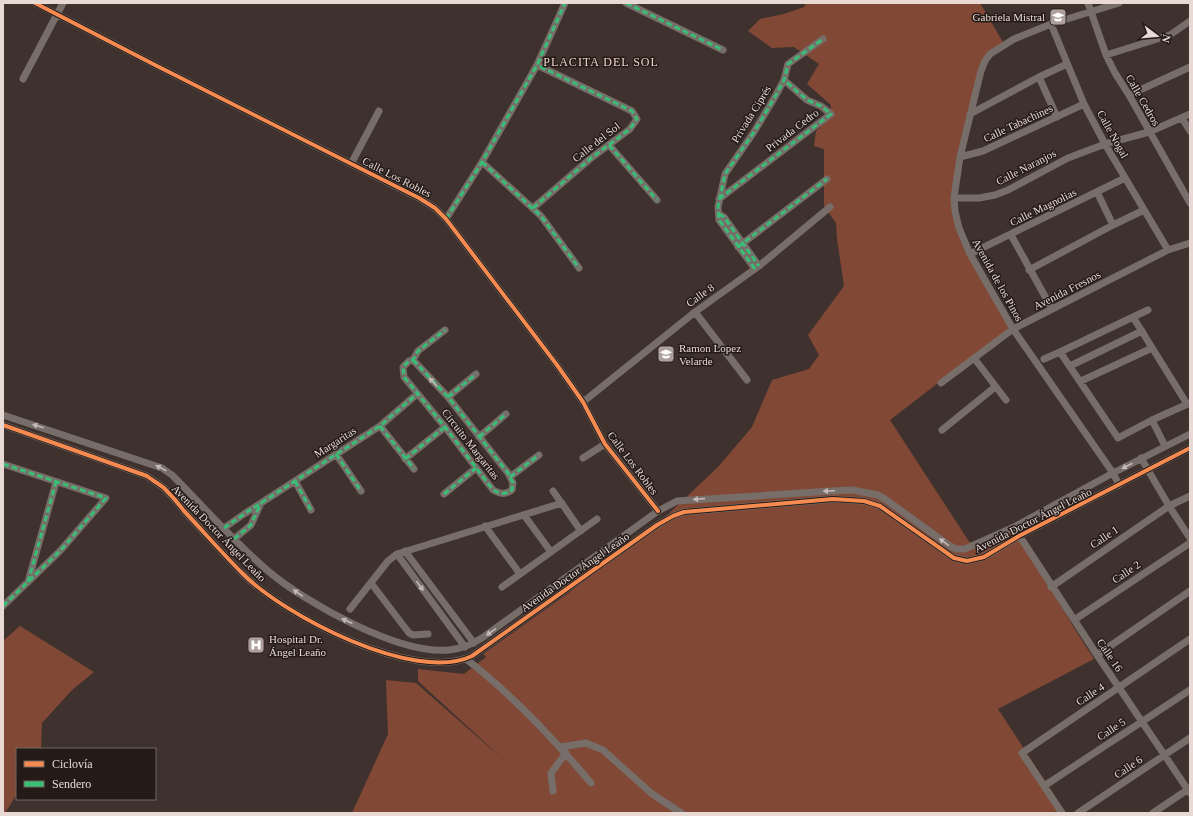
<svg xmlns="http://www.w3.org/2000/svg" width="1193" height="816" font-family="Georgia,serif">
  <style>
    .green { fill: #814835 }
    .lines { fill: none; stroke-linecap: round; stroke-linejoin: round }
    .minor { stroke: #776e6a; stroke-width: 7 }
    .quiet { stroke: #3abd76; stroke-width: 3; stroke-dasharray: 6 3; stroke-linecap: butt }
    .cycleway-casing { stroke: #241a17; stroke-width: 6 }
    .cycleway { stroke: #f68b52; stroke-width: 4 }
    .oneway { fill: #c6b9b5 }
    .labels { text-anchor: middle; stroke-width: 3; stroke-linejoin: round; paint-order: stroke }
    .poi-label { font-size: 11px; fill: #e8d9d5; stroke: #241a17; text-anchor: start }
    .street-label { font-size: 11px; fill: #e8d9d5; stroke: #241a17 }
    .neighbourhood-label { font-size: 12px; letter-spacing: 1px; fill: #f0d3ca; stroke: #241a17 }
  </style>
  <rect width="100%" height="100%" fill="#3f322e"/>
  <path class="green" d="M806 3H980L1004 44 985 61 954 198 970 254 1013 329 968 360 890 420 970 543 1013 526 1076 631 1094 659 998 709 1066 813H352L388 734 386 680 416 683 505 761 418 681V669L464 674 486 657 483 654 567 594 661 521 718 467 752 427 772 380 809 369 819 355 808 335 844 286 837 239 836 223 824 206V149L814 146 816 131 830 117 831 105 807 84 819 64 794 47 772 48 748 31 760 19 784 14 804 7Z
    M20 626 94 672 72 690 42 723 41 749H17V794L5 813H3V641Z"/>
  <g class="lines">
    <path class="minor" d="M35 3 155 65 419 198 435 208 446 219 557 365 583 402 605 444 658 511
      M626 3 723 50
      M1088 3 1106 55 1115 73 1129 95 1190 203
      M1119 3 1051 24 1014 39 990 54 985 61 981 71 960 157 954 198 955 211 959 228 970 254 1013 329 1113 473 1119 485
      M1051 24 1084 104 1105 144 1168 250
      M1106 55 1170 35 1190 21
      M1039 77 1057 117
      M23 79 63 3
      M1129 95 1190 67
      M970 114 1039 77 1067 64
      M1182 118 1190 131
      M609 145 657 200
      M960 157 983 151 1084 104
      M482 162 541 216 579 268
      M351 164 379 111
      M1097 192 1113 225
      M954 198H979L995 195 1008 190 1068 158 1105 144 1149 132 1190 114
      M719 199 831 114 821 106 807 100 784 80
      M533 208 590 159 630 129 637 119 632 111 537 65
      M719 214 724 217 759 266
      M446 219 482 162 537 65 565 3
      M1011 235 1052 309
      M738 247 827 179
      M970 254 1125 178
      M755 269 719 220 718 207 725 174 754 132 776 95 784 80 788 64 823 39
      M1029 270 1113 225 1144 210
      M695 312 747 380
      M1133 317 1148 310
      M974 358 1006 400
      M1044 359 1060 352
      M413 360 448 397 508 473 513 483 512 490C505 495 500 494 493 490L445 427 404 377 403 367 409 361 413 360 418 351 445 330
      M1070 366 1142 331
      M1081 381 1152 348
      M941 383 1013 329 1168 250 1190 243
      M448 397 476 374
      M583 402 695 312 759 266 830 207
      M3 415 162 468 172 475C204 507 234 542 268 571 306 603 399 655 449 650 461 649 472 644 482 638L658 511 677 501 832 491 852 490 878 495 885 499 950 546 956 549H965L1014 527 1113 473 1190 434
      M1152 420 1118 438 1060 352 1133 317 1187 404
      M3 425 147 476C152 480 159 484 164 488 171 495 178 503 184 511 203 531 222 553 242 573 283 615 415 684 472 656L657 525 673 516 684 512 833 499 864 501 880 506 954 558 967 561 984 557 1019 536 1190 448
      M380 426 414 469
      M942 430 995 387
      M479 437 506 414
      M1165 446 1152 420 1190 403
      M336 454 361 491
      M583 458 605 444
      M1141 458 1169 506 1190 538
      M405 459 445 427
      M3 464 106 498 60 551 3 606
      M510 477 539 455
      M295 481 311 510
      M553 491 581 531
      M444 494 476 468
      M524 515 551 552
      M485 526 520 574
      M224 528 244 514 380 426 417 394
      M1017 532 1097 655 1190 793
      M234 539 251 525 261 503
      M405 551 474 643
      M397 554 465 647
      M28 582 56 482
      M371 583 409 633 413 635 428 634
      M502 587 597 519
      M1051 587 1169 506 1190 496
      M350 609 388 561 397 554 562 503
      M1074 620 1190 543
      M1097 655 1190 591
      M466 659C513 695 553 738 591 783
      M560 747 586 743 603 750 651 793 681 813
      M1044 786 1190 690
      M553 791 551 773 566 753
      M1062 813 1022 753 1190 639
      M1078 813 1190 738
      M1153 813 1190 788"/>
    <path class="quiet" d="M626 3 723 50
      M609 145 657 200
      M482 162 541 216 579 268
      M719 199 831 114 821 106 807 100 784 80
      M533 208 590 159 630 129 637 119 632 111 537 65
      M719 214 724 217 759 266
      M446 219 482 162 537 65 565 3
      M738 247 827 179
      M755 269 719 220 718 207 725 174 754 132 776 95 784 80 788 64 823 39
      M413 360 448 397 508 473 513 483 512 490C505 495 500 494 493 490L445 427 404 377 403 367 409 361 413 360 418 351 445 330
      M448 397 476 374
      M380 426 414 469
      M479 437 506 414
      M336 454 361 491
      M405 459 445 427
      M3 464 106 498 60 551 3 606
      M510 477 539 455
      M295 481 311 510
      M444 494 476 468
      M224 528 244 514 380 426 417 394
      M234 539 251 525 261 503
      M28 582 56 482"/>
    <g class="cycleway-casing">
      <path id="cycleway" d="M35 3 155 65 419 198 435 208 446 219 557 365 583 402 605 444 658 511
        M3 425 147 476C152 480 159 484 164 488 171 495 178 503 184 511 203 531 222 553 242 573 283 615 415 684 472 656L657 525 673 516 684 512 833 499 864 501 880 506 954 558 967 561 984 557 1019 536 1190 448"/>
    </g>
    <use href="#cycleway" class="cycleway"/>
  </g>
  <defs><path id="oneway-solid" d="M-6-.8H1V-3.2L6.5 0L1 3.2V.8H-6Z"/></defs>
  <g class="oneway">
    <use href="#oneway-solid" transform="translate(433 382) rotate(-133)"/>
    <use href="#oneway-solid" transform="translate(38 426) rotate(-162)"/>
    <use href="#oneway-solid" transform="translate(1127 466) rotate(153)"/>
    <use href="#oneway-solid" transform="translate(161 468) rotate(-153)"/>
    <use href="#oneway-solid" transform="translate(829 491) rotate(177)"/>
    <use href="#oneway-solid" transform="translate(699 499) rotate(176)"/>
    <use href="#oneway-solid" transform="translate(944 542) rotate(-144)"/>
    <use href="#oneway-solid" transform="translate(420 586) rotate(54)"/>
    <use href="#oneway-solid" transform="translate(298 593) rotate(-145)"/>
    <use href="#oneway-solid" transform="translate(347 621) rotate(-155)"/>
    <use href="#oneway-solid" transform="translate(491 632) rotate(145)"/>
  </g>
  <defs>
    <g id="school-square" transform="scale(0.9)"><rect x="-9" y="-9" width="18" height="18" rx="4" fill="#ad9f9b" stroke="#241a17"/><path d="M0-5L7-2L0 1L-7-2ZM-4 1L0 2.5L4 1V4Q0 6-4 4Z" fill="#fff"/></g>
    <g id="hospital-square" transform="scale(0.9)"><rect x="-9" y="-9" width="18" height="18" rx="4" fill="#ad9f9b" stroke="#241a17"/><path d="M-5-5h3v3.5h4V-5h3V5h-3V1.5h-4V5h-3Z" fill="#fff"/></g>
  </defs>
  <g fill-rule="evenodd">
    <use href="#school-square" x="1058" y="17"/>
    <use href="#school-square" x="666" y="354"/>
    <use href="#hospital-square" x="256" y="645"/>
  </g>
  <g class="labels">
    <g class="poi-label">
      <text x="1045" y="21" text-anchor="end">Gabriela Mistral</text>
      <text x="679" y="352">Ramon Lopez<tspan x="679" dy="13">Velarde</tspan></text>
      <text x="269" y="643">Hospital Dr.<tspan x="269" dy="13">Ángel Leaño</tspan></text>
    </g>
    <g class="street-label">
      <text transform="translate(1143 100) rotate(60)" y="4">Calle Cedros</text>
      <text transform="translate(751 114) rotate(-58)" y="4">Privada Ciprés</text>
      <text transform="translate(1018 123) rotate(-25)" y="4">Calle Tabachines</text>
      <text transform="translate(792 130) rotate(-37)" y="4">Privada Cedro</text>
      <text transform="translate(1113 134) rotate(61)" y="4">Calle Nogal</text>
      <text transform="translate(596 142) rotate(-38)" y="4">Calle del Sol</text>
      <text transform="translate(1026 167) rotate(-27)" y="4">Calle Naranjos</text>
      <text transform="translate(397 177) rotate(27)" y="4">Calle Los Robles</text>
      <text transform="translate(1043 207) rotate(-26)" y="4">Calle Magnolias</text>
      <text transform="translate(998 280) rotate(61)" y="4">Avenida de los Pinos</text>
      <text transform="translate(1067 290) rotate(-27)" y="4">Avenida Fresnos</text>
      <text transform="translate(700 295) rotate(-36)" y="4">Calle 8</text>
      <text transform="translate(335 442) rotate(-33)" y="4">Margaritas</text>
      <text transform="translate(471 444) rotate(52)" y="4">Circuito Margaritas</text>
      <text transform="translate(633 463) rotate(53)" y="4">Calle Los Robles</text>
      <text transform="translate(1033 520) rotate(-27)" y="4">Avenida Doctor Ángel Leaño</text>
      <text transform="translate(219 533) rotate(46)" y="4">Avenida Doctor Ángel Leaño</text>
      <text transform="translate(1104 537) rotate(-34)" y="4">Calle 1</text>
      <text transform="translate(575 572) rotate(-35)" y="4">Avenida Doctor Ángel Leaño</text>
      <text transform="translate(1126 572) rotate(-34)" y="4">Calle 2</text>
      <text transform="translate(1110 655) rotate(56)" y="4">Calle 16</text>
      <text transform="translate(1090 694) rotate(-33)" y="4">Calle 4</text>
      <text transform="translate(1111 729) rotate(-33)" y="4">Calle 5</text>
      <text transform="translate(1128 767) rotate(-34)" y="4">Calle 6</text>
    </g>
    <g class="neighbourhood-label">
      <text x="601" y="66">PLACITA DEL SOL</text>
    </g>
  </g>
  <rect width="1193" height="816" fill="none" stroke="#e8d9d5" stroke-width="8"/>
  <rect x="16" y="748" width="140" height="52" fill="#241a17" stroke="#726663"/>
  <rect x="24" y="761" width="20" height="6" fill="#f68b52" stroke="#726663"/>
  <text x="52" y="768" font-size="12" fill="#e8d9d5">Ciclovía</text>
  <rect x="24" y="781" width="20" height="6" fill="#3abd76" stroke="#726663"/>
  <text x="52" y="788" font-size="12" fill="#e8d9d5">Sendero</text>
  <g transform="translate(1157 36) rotate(106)" stroke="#241a17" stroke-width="3" paint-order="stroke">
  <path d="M0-3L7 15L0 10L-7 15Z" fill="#e8d9d5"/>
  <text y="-6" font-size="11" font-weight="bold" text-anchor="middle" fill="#e8d9d5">N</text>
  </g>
</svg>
